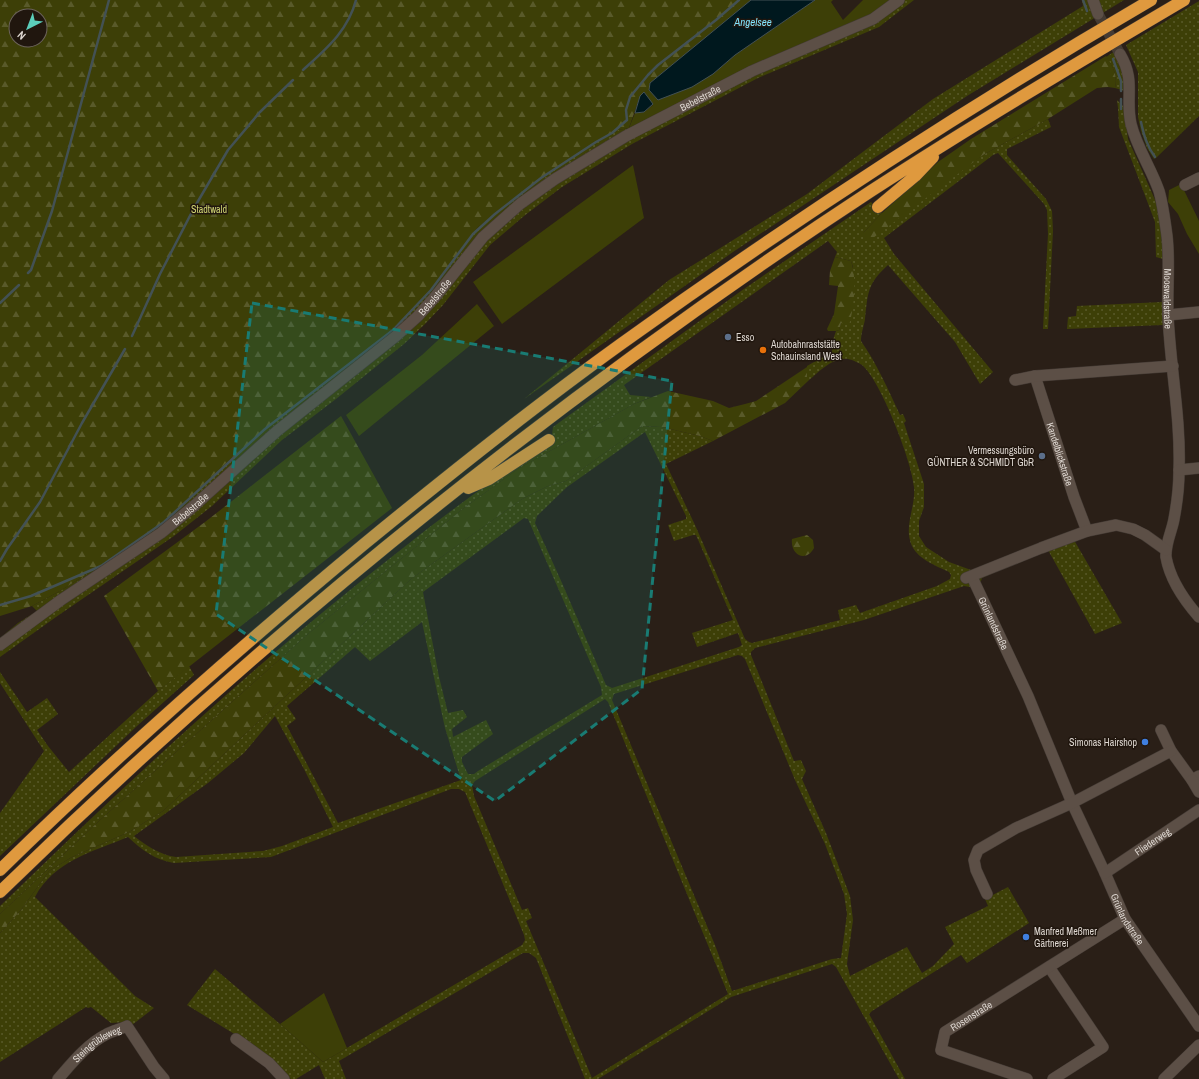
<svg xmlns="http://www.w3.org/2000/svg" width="1199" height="1079" font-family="'Archivo Narrow',sans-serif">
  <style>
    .grass { fill: url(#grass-dots); fill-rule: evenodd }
    .forest { fill: url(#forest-firs); fill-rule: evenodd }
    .park { fill: #3d3f07 }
    .water { fill: #00181e; stroke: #435154 }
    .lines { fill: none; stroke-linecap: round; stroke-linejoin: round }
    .stream { stroke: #435154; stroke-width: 2.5 }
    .minor-tunnel { stroke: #453b33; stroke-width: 11; stroke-dasharray: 11 5.5; stroke-linecap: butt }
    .minor-casing { stroke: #433a34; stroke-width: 12 }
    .highway-casing { stroke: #433a34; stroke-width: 13 }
    .minor { stroke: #5c4f46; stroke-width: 11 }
    .highway { stroke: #df993e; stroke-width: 12 }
    .marked { fill: #197b73; fill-opacity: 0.2; stroke: #197b73; stroke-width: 3; stroke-dasharray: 8 5; stroke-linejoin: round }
    .service-dot { fill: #5c6f8a; stroke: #20160e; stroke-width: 1.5 }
    .food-dot { fill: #e8710a; stroke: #20160e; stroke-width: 1.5 }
    .shop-dot { fill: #3f7fe0; stroke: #20160e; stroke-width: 1.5 }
    .labels { text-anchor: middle; stroke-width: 3; stroke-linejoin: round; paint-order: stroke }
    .street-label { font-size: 10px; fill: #ded7d1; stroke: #20160e }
    .park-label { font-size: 10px; fill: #d1d674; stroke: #20160e }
    .poi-label { font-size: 10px; fill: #ded7d1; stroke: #20160e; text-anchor: start }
    .water-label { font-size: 11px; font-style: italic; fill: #82e3fb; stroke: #20160e }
  </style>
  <defs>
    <pattern id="grass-dots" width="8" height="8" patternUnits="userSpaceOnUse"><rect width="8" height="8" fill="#3d3f07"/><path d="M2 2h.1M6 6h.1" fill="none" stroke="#595a2a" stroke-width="1.8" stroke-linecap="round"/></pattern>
    <pattern id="forest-firs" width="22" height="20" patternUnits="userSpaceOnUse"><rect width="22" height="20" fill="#3d3f07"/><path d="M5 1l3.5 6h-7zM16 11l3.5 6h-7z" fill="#595a2a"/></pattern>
  </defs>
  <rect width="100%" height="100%" fill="#2a1f17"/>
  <path class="grass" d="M892 0H914L879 27 758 78 632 144 562 187 524 216 490 245 443 305 425 324 404 344 336 399 282 440 212 506 174 536 56 617 0 657V638L18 623 37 611 32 606 60 591 109 560 158 527 225 464 265 429 393 330 431 290 477 228 550 171 596 142 618 130 629 128Z
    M1082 0H1124L967 96 733 252 524 399 669 280 807 194 933 99 1083 6Z
    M1199 1V116L1157 157 1154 159 1147 148 1141 131 1138 117V72L1126 45Z
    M1115 51 1118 56 1126 86 1125 91 1115 88C1118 75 1113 67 1106 57Z
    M1117 100 1124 107 1128 139 1160 211 1163 259 1156 257 1155 222 1119 127 1118 108Z
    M1048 119 1051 127 1007 149V155L1046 199 1052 211 1053 231 1048 329H1043L1048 234 1047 210 1044 204 998 153 993 155 884 238 894 254 993 372 980 384 955 342 888 265C867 284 868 293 865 319 864 326 861 333 861 341 877 364 888 389 900 415L903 414 906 421 904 423 924 484V507L919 521V536L926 547 949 562 971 570 1042 551 982 578 980 584 1039 731 974 590 970 587 964 586 864 620 755 648 751 652V655L794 761 801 760 806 771 802 779 826 833 850 896 853 920 847 964 850 976 907 947 922 973 933 966 954 944 945 927 988 906 985 899 1008 887 1029 923 967 963 961 955 872 1011 869 1014 905 1079H899L836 967 832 964 731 997 598 1079H585L536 958 529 953H523L339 1061 346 1079H325L319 1065 296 1079H291L254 1046 187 1005 215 969 280 1024 323 1062 522 945 525 940 524 935 465 792 459 789H451L271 857 174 863C155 860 142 850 128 837 92 852 54 861 35 897L135 996 154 1008 132 1025 125 1022 111 1023 91 1007 88 1008 86 1007 0 1062V933L21 910 49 871 72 857 129 832 163 811 411 579 522 499 548 486 566 481 642 426 662 427 700 436 713 441 666 464 695 525 745 639 749 642 752 643 840 620 838 610 856 605 860 613 937 586 950 579 951 575 949 572C937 566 919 560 912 546 903 527 916 507 914 487 912 462 881 381 862 365 859 363 853 360 848 359 832 357 818 373 807 382V366C815 361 824 357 832 351L833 340 836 331 839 330 853 275V267L851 261 835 257 837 252 828 241 624 385 630 395 651 397 634 404 518 469 464 508 308 634 98 822 0 914V906C114 795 231 686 355 586 388 560 421 533 455 508 486 485 518 464 551 443L553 427 741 291 871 202 882 213 863 233 983 155ZM645 432 686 516V519L668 525 674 541 693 535H696L733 620 692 633 697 647 738 633 742 645 739 647 612 688 606 685 562 583 535 523 537 516 567 487ZM524 518 528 519 601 687 602 695 478 771 474 774H468L462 762V757L493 734 486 720 453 737 452 729 467 717 463 710 448 713 439 677 423 592ZM422 622 445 728 461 780 338 823 287 726 296 719 287 706 355 647 370 661ZM738 655 742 656 745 659 795 780 825 844 844 894 847 914 841 958 832 959 732 991 715 945 612 700 614 694ZM605 699 608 702 728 994 592 1078 526 921 532 918 528 908 522 910 474 796 472 785 475 781ZM275 716 304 769 333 827 282 846 263 851 176 857C160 855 147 846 134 836L208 783 244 753Z
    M1162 302 1163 325 1067 329 1068 317 1076 316 1077 306Z
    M1074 540 1122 623 1095 634 1048 550Z
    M189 666 194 675 137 726 0 856V813L44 751 0 683V672L27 712 47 698 58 714 37 730 48 746 69 772 158 691Z"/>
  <path class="forest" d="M0 0H751L650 83 649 90 640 96 629 128 618 130 596 142 550 171 477 228 431 290 393 330 265 429 225 464 158 527 109 560 60 591 32 606 0 616ZM16 16H40V40H16Z
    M1106 56C1113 67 1118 75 1115 88L1108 87 1097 88 1048 119 983 155 869 241 863 233 882 213 938 162 971 139Z
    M835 257 851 261C857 277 854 309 849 325L841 323 839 330 836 331H828L827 329 834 314 838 286 829 285 830 271Z
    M807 367V382L785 403 713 441 700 436 662 427 642 426 566 481 548 486 522 499 411 579 163 811 129 832 72 857 49 871 21 910 0 933V914L98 822 308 634 464 508 518 469 634 404 668 391 713 401 729 408 745 404 756 401Z
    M341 416 392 508 158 691 104 596 205 522Z
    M807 535 813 540 814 548C806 563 790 555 792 539Z"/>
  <path class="park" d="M815 0H833L831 2 843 20 863 0H892L874 13 718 85 629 128 635 113 644 112 653 105 644 92 649 90 658 100 713 74 735 55Z
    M633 165 644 218 502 324 473 282Z
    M1181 184 1199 221V254L1187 234 1178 214 1168 202 1169 190Z
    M477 304 494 326 359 436 346 415 422 355Z
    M324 993 347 1048 323 1062 280 1024Z"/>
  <path class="water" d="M751 0H815L735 55 713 74 692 87 658 100 649 90 650 83Z
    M644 92 653 104 644 112 635 113 640 96Z"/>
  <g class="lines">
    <path class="stream" d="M1083 0 1087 11
      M1113 59 1121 81V91
      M303 70C326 49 348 31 356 0
      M1121 99V109
      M1141 122C1144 136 1147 146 1155 157
      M28 273 31 270 52 211 109 0
      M0 303 19 285
      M132 336 160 274 194 208 228 150 260 112 293 80
      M0 561 7 549 40 502 82 423 125 349
      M0 605 31 596 101 566 164 522 265 429 393 330 431 290 473 234 495 214 541 178 596 142 612 133 627 120 626 110 630 97 648 75 658 65 716 20 739 0"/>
    <path class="minor-tunnel" d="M1098 14 1120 54"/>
    <g class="minor-casing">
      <g id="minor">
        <path d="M1093 0 1098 14"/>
        <path id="s1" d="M1120 54C1136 81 1125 97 1131 124 1137 148 1151 168 1159 191 1163 205 1165 221 1167 236 1170 262 1167 288 1168 314 1170 366 1181 418 1179 471 1179 487 1177 503 1174 519 1172 531 1165 544 1166 557 1170 580 1184 600 1199 617"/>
        <path d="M1185 185 1199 178"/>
        <path d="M1168 315 1199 312"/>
        <path id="s2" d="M1035 376 1074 497 1087 531"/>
        <path d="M1015 380 1035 376 1173 366"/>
        <path d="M1179 470 1199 468"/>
        <path id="s3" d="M972 577 1028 696 1072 803 1105 873 1125 919 1199 1026"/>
        <path d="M966 578 1041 548 1087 531 1116 525 1133 529 1145 535 1166 550"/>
        <path id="s4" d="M0 645 61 600 161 533 195 505 277 431 396 336 418 316 435 297 483 237 520 204 555 179 626 136 752 71 873 19 899 0"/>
        <path d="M1161 730 1171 751 1192 780 1199 776"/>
        <path d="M1192 780 1199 792"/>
        <path id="s5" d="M1105 873 1199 810"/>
        <path d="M987 894 976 870 974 860 978 850 1016 828 1072 803 1171 751"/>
        <path d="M1049 967 1103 1047 1053 1079"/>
        <path d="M236 1039 269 1063 284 1079"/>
        <path id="s6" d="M58 1079C72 1063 87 1044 107 1034 112 1031 121 1029 127 1026L154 1067 164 1079"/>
        <path id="s7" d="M1027 1079 941 1050 945 1032 1125 919"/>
        <path d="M1164 1079 1199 1045"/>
      </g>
    </g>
    <g class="highway-casing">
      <path id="highway" d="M878 207 915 176 933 157
        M468 488 489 479 549 440
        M0 870C116 756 238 649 363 545 447 476 532 408 621 344 792 221 969 106 1151 0
        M0 892C266 632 560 395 871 191 974 124 1079 62 1184 0"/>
    </g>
    <use href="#minor" class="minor"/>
    <use href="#highway" class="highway"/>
  </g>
  <path class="marked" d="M252 303 672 381 642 689 495 801 216 614Z"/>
  <g class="service-dot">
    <circle cx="728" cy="337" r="4"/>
    <circle cx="1042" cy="456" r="4"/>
  </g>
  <circle class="food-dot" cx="763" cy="350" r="4"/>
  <g class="shop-dot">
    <circle cx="1145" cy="742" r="4"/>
    <circle cx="1026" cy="937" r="4"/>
  </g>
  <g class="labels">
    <g class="street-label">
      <text dy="4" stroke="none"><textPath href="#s4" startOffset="894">Bebelstraße</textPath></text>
      <text dy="4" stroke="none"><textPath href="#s4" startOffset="558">Bebelstraße</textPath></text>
      <text dy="4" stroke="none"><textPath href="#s1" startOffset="253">Mooswaldstraße</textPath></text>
      <text dy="4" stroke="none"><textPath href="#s2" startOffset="82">Kandelblickstraße</textPath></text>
      <text dy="4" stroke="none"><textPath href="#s4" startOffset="234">Bebelstraße</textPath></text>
      <text dy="4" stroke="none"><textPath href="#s3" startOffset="51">Grünlandstraße</textPath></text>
      <text dy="4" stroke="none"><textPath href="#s5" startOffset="57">Fliederweg</textPath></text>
      <text dy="4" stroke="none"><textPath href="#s3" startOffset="376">Grünlandstraße</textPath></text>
      <text dy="4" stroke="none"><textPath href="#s7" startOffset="140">Rosenstraße</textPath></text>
      <text dy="4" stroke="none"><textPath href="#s6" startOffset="53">Steingrübleweg</textPath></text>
    </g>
    <g class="park-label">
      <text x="209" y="213">Stadtwald</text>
    </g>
    <g class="poi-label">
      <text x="736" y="341">Esso</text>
      <text x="771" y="348">Autobahnraststätte<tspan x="771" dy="12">Schauinsland West</tspan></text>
      <text x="1034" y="454" text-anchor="end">Vermessungsbüro<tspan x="1034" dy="12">GÜNTHER &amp; SCHMIDT GbR</tspan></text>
      <text x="1137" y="746" text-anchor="end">Simonas Hairshop</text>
      <text x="1034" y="935">Manfred Meßmer<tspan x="1034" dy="12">Gärtnerei</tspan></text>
    </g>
    <g class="water-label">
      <text x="753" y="26">Angelsee</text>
    </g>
  </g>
  <g transform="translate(28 28) rotate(222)"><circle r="19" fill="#20160e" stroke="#6c635c"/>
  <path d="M0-3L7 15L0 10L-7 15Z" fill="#5bcebb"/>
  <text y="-6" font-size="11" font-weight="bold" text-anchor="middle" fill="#ded7d1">N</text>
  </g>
</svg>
